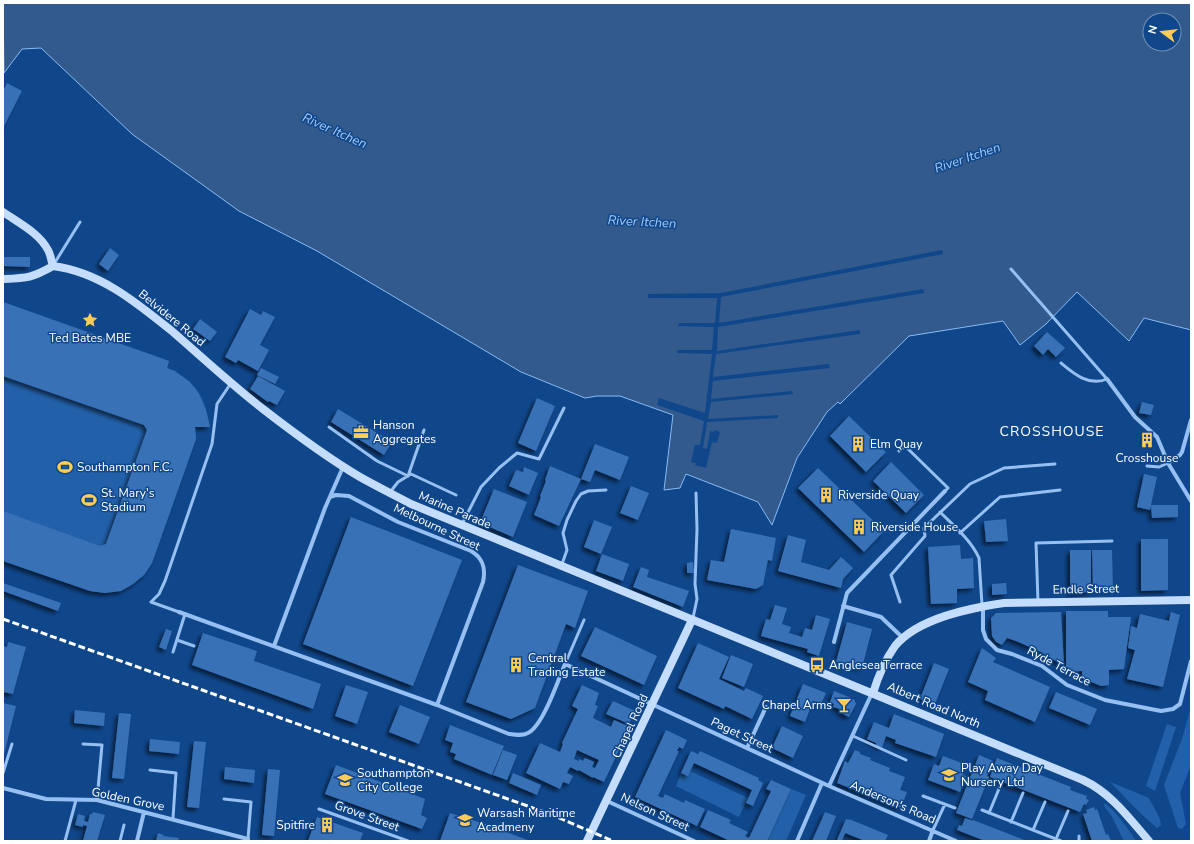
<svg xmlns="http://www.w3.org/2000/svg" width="1194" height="844" font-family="'Nunito Sans',sans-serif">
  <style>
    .green { fill: #2261aa }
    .water { fill: #325a8c; stroke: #88bbf6; fill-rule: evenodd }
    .pier { fill: #10478b }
    .building { fill: #3871b5; fill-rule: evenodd; filter: url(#shadow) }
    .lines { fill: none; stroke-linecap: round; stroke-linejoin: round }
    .lane { stroke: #96c0f2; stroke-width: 3 }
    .street { stroke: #96c0f2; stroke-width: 4 }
    .secondary { stroke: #c5ddfc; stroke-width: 8 }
    .rail { stroke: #fff; stroke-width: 3; stroke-dasharray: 7 3; stroke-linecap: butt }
    .labels { text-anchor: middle; stroke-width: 3; stroke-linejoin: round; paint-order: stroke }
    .street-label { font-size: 12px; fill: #fff; stroke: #10478b }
    .poi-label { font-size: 12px; fill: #fff; stroke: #10478b; text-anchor: start }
    .water-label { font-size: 13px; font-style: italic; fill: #a2caf9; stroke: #10478b }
    .quarter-label { font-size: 14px; letter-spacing: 1px; fill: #fff; stroke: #10478b }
  </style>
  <defs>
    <filter id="shadow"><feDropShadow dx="-3" dy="3" stdDeviation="2" flood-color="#0009"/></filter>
  </defs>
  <rect width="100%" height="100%" fill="#10478b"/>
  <path class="green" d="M3 302 169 361 167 368C174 373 183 376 189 382 203 392 207 412 210 427L195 428 196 439 152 563C135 587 121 596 90 591L3 561Z
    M1191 707V765L1180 793 1186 824 1182 829 1178 828 1164 785 1182 739Z
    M1167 724 1176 727 1155 791 1146 786Z
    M690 771 748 798 739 817 676 786 681 773Z
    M1110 782 1149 798C1153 807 1160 815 1161 825L1157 828C1140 814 1125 797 1110 782Z
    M791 789 806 795 786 841H767Z
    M1105 803C1118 814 1127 827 1136 841H1124L1111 815 1104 806Z"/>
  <path class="water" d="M3 3H1191V330L1144 318 1129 341 1077 292 1046 324 1020 345 1003 321 909 336 840 404 838 402 827 412 797 458 772 525 758 502 686 474 680 488 664 490 673 415 620 396H597L585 398 521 372 317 251 239 211 132 134 41 48 22 49 4 73ZM1150 20H1174V44H1150Z"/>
  <path class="pier" d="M942 250 943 254 721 297 719 323 923 289 924 293 718 327 717 351 860 330V334L716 354 713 377 829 364 830 368 713 381 711 399 792 391 793 394 711 402 708 419 778 415V418L707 422 703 448 707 449 710 431 714 432 715 430 720 432 717 443 712 442 706 468 695 465 696 463 691 462 695 445H700L704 421 657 405 659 398 705 413 712 354 677 353V350H712L714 327 678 326 679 323H715L717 298H648V294L721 293Z"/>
  <path class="building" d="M7 83 22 91 3 128V91Z
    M110 248 119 255 108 271 99 264Z
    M3 257H30V267L3 266Z
    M3 302 169 361 167 368 175 371 190 382 199 394 206 410 210 427H195L196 439 152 563 144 575 133 584 121 591 105 593 90 591 3 561V511L100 546 106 544 147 430 144 425 3 376Z
    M250 309 261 315 263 311 275 317 260 345 269 350 258 371 238 360 236 363 225 357Z
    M200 319 217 332 210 341 193 329Z
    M1047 332 1065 348 1056 357 1048 349 1043 355 1034 346Z
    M261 368 279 377 275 384 257 375Z
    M258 376 285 391 277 405 269 401 268 402 250 389Z
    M537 398 555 406 536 451 518 443Z
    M1142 402 1154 405 1151 415 1139 413Z
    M338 409 392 442 384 455 331 422Z
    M849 416 886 452 866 472 830 436Z
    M1144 440a3 3 0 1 1 6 0a3 3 0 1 1-6 0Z
    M595 444 629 457 620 480 595 470 590 482 581 479Z
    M891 462 924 495 906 513 873 481Z
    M550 466 581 479 559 526 534 515 541 497 540 496 546 481 545 480Z
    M524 467 538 473 529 495 509 486 516 470 523 472Z
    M818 468 884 531 864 552 798 488Z
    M1144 474 1157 477 1150 510 1137 507Z
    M631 486 649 493 638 520 620 513Z
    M494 489 527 502 513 537 480 523Z
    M1151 505H1178V517L1152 518Z
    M351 517 462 560 413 686 303 644Z
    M1006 519 1008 541 986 542 984 521Z
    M594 520 612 527 601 554 584 547Z
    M731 529 776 538 772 561 768 560 763 585 756 589 707 580 711 560 724 562Z
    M788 535 806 540 801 562 829 570 841 557 853 568 843 579 841 588 778 571Z
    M1141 539H1168V590L1141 591Z
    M960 545 961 559 973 558 974 588 957 589V603L931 604 928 547Z
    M1070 550H1091V592L1070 593Z
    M1092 550H1112L1113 589H1093Z
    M602 554 629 564 623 581 596 571Z
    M693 562 694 573H687V563Z
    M518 565 588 591 575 628 566 624 535 708 511 719 466 702Z
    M641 567 649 570 647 577 689 591 683 607 633 587Z
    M3 583 61 603 58 611 3 591Z
    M1006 583 1007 594 992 595V584Z
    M775 605 787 608 782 624 791 627 789 633 802 637 805 628 812 630 816 615 830 619 819 656 807 652 808 649 761 636 766 619 770 620Z
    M1066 611H1108V617H1131L1124 669 1109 670V685L1101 686 1082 678V671L1066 672Z
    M1061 612 1064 666 1041 652 1016 641 1007 638 1002 645 996 642 992 636 991 618 996 613Z
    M1171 612 1180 615 1163 687 1127 679 1135 650 1128 648 1131 626 1137 628 1140 614 1169 621Z
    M847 622 872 629 862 668 836 662Z
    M595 627 657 656 644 685 581 656Z
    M166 629 172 631 166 650 159 647Z
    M203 633 257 651 254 661 321 684 313 709 192 665Z
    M8 642 26 647 13 694 3 692V646L7 647Z
    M698 643 729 657 719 679 744 691 746 688 763 696 752 719 725 706 724 709 678 688Z
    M982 648 996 658 993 662 1050 687 1035 722 985 700 988 691 968 682Z
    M731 655 753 664 744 687 722 678Z
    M934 663 949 669 935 704 920 699Z
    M803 684 826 693 821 704 813 701 805 722 790 716Z
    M346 685 368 692 357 724 335 716Z
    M582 685 599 693 595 705 598 706 593 718 611 727 614 720 630 727 604 782 593 777V778L579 770 578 771 570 767 567 773 573 776 569 784 563 782 560 789 526 773 540 743 560 752 563 744 562 743 578 709 572 706ZM577 750 599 760 595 768 592 767 594 762 585 758 583 761 579 759V761L574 759Z
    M834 691 854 699 856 704 849 717 839 712 840 709 833 707 834 704 830 702Z
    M1056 692 1097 709 1090 725 1049 708Z
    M613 701 635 711 629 724 606 714Z
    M3 703 16 706 3 758Z
    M400 705 430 717 419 744 389 732Z
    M75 710 105 713 104 726 74 723Z
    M119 713 131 714 124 779 112 778Z
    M894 714 944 734 936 757 895 743 896 740 886 736 882 748 876 745V743L867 739 874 722 889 728Z
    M450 725 504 746 492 775 454 759 456 754 450 752 453 743 445 740Z
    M782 726 803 736 793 758 772 748Z
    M666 730 687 740 683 749 679 747 677 751H679L658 796 663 798 665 794 684 803 685 800 705 809 697 826 635 797Z
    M150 739 180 742 179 754 149 751Z
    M194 741 206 742 199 808 187 807Z
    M503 750 517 755 507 780 493 775Z
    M855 750 860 752V754L871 758 870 760 890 768 889 771 905 777 900 790 907 792 901 808 837 783 845 761 848 763Z
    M691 751 698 754 700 751 759 778 758 780 763 783 753 806 746 803 752 790 694 763 688 776 681 773Z
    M979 755 993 761 987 776 989 777 972 819 956 813Z
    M943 756 967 765 963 775 966 776 960 792 928 780 934 764 939 766Z
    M997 758 1071 787 1070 790 1087 796 1086 799 1089 800 1086 805 1084 804 1080 812 990 777Z
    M336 765 425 799 421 815 427 818 422 829 325 794Z
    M225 767 255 770 254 783 224 779Z
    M268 769 280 770 274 836 262 835Z
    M513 773 541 785 537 795 509 783Z
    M771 780 791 789 767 841H730L700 827 708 810 731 820 729 823 748 832 745 836 749 838 771 791 766 789Z
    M1094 807 1095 810 1097 809 1106 835 1108 834 1111 841H1092L1083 814 1087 813 1086 810Z
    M93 812 105 815 97 841H83L87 826 83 825V827L75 825 78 814 85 816 84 821 88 822 90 814H92Z
    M825 812 836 816 826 841H812Z
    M450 813 488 825 530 841H440Z
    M317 817 363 833 360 841H308Z
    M965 818 973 821V820L1027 841H985L957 830 959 825 962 826Z
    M846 819 849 820V819L888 835 885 841H865L845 833 842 841 837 840Z
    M158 833 164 835 163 836 179 838 178 840 182 841H156Z"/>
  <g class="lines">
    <path class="lane" d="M54 264 80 222
      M1011 269 1107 379C1089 387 1073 373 1061 363
      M329 427 377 461 408 476 424 430
      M899 451 905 446 948 488 945 491
      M1147 466 1159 467 1168 463
      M391 491 398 482 411 474 456 495
      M940 512C954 526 971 540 979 558L982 605
      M462 524 481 487 499 468 517 453 539 459 564 408
      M960 533 1000 497 1060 490
      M562 564 567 550 563 533 567 520 576 501 581 494 588 491 606 490
      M900 602 891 575 925 536 924 528 970 484 1004 468 1055 464
      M1038 602 1036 543 1112 541
      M179 612 151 602 159 594 165 581 212 444 217 404 231 383
      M693 618 697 599 695 584 697 529 696 493
      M177 640 194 646
      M173 652 185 614
      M565 664 584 620
      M853 736 906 760
      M83 744 102 745 97 800
      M150 770 176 773 173 818
      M3 773 12 744
      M923 796 955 808
      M224 799 251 802 248 839
      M319 809 408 841
      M982 810 1061 841
      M989 813 1001 784
      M1011 822 1023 793
      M933 830 945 804
      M1033 830 1045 802
      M1079 836V841
      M1056 839 1068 811
      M65 841 76 800
      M120 841 124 825"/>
    <path class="street" d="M1107 379 1135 417 1157 437 1168 463 1191 501
      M1168 463 1180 455 1182 452 1191 420
      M330 497 336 495 349 496 398 522 471 551C483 558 486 568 483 582L437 705
      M843 606 881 617 903 638
      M983 607V630L986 639 997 650 1012 654 1042 666 1067 685 1105 700 1161 711 1173 709 1180 704 1191 661
      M179 612 437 705 509 734C516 735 522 736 528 733 543 726 558 680 565 664L829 786 956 841
      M834 642 847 593 945 491
      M274 646 325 508 343 467
      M747 748 766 707
      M829 786 872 693
      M3 788 46 799 97 800 248 839
      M607 801 694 841
      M137 841 144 812
      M797 841 822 783
      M929 841 933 830"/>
    <path class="secondary" d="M3 212C19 223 39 233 48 250 51 255 51 261 53 266
      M53 266C100 272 137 303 173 332 203 358 232 385 263 409 294 433 326 457 360 477 376 486 394 495 411 504L1083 780C1111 793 1129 818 1149 841
      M3 279C27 278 32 278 53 266
      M873 693C878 677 885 660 895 646 918 618 970 608 1004 603L1191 600
      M587 841 692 620"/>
    <path class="rail" d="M3 619 550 814 613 841"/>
  </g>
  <defs>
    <g id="sight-bare" transform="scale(1.2)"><path d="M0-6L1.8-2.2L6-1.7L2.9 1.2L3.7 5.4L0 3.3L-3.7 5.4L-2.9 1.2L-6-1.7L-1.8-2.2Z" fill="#ffcd57" stroke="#10478b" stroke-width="2.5" paint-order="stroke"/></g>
    <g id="office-bare" transform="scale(1.2)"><path d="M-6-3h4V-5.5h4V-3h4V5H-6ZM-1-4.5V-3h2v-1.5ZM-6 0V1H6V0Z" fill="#ffcd57" stroke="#10478b" stroke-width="2.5" paint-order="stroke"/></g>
    <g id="building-bare" transform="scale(1.2)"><path d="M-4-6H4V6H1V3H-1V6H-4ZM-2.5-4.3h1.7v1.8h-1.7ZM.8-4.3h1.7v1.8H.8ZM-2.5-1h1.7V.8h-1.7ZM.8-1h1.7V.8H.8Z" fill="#ffcd57" stroke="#10478b" stroke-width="2.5" paint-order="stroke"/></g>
    <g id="stadium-bare" transform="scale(1.2)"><path d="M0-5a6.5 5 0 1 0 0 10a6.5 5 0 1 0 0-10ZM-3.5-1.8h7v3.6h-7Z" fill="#ffcd57" stroke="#10478b" stroke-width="2.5" paint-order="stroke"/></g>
    <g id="bus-bare" transform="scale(1.2)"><path d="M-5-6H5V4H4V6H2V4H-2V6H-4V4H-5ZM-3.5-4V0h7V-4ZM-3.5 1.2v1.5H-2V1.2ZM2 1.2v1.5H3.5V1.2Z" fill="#ffcd57" stroke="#10478b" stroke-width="2.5" paint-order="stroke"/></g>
    <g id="bar-bare" transform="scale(1.2)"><path d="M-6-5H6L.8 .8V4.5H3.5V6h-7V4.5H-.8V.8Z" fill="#ffcd57" stroke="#10478b" stroke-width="2.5" paint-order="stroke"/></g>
    <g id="school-bare" transform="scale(1.2)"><path d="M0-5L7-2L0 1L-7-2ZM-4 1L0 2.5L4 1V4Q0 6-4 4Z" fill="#ffcd57" stroke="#10478b" stroke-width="2.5" paint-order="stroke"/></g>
    <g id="university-bare" transform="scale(1.2)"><path d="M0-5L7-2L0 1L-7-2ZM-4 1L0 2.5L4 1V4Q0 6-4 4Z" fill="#ffcd57" stroke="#10478b" stroke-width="2.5" paint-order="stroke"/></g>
  </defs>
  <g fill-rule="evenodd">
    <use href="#sight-bare" x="90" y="320"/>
    <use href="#office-bare" x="361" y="432"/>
    <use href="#building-bare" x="1147" y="440"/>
    <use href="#building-bare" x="858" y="444"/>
    <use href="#stadium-bare" x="65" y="467"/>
    <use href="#building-bare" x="826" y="495"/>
    <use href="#stadium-bare" x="89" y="500"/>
    <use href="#building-bare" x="859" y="527"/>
    <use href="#building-bare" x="516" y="665"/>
    <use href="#bus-bare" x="817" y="665"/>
    <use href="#bar-bare" x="844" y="705"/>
    <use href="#school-bare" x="949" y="775"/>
    <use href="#university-bare" x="345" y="780"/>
    <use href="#university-bare" x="465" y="820"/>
    <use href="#building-bare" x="327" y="825"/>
  </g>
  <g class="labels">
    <g class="street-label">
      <text transform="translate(172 318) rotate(39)" y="4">Belvidere Road</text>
      <text transform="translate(455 510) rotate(23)" y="4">Marine Parade</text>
      <text transform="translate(437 527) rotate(25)" y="4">Melbourne Street</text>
      <text transform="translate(1086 589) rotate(-1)" y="4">Endle Street</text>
      <text transform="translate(1059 666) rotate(28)" y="4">Ryde Terrace</text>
      <text transform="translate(934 705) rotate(23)" y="4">Albert Road North</text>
      <text transform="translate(630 726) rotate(-65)" y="4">Chapel Road</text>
      <text transform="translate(742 735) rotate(25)" y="4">Paget Street</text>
      <text transform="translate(128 799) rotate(12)" y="4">Golden Grove</text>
      <text transform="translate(893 802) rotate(23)" y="4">Anderson's Road</text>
      <text transform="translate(655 812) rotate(25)" y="4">Nelson Street</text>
      <text transform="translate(367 816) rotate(20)" y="4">Grove Street</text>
    </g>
    <g class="poi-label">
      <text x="90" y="342" text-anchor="middle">Ted Bates MBE</text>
      <text x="373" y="429">Hanson<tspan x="373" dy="14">Aggregates</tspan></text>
      <text x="870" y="448">Elm Quay</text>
      <text x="1147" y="462" text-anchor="middle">Crosshouse</text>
      <text x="77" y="471">Southampton F.C.</text>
      <text x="101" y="497">St. Mary's<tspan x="101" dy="14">Stadium</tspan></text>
      <text x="838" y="499">Riverside Quay</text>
      <text x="871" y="531">Riverside House</text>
      <text x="528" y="662">Central<tspan x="528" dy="14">Trading Estate</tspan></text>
      <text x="829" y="669">Anglesea Terrace</text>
      <text x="832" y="709" text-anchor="end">Chapel Arms</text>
      <text x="961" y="772">Play Away Day<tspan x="961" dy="14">Nursery Ltd</tspan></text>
      <text x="357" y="777">Southampton<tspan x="357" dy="14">City College</tspan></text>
      <text x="477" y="817">Warsash Maritime<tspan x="477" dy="14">Acadmeny</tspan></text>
      <text x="315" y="829" text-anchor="end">Spitfire</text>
    </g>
    <g class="water-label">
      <text transform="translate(335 130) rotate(24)" y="5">River Itchen</text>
      <text transform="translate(967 157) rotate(-19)" y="5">River Itchen</text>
      <text transform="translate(642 221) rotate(3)" y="5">River Itchen</text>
    </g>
    <g class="quarter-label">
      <text x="1052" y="436">CROSSHOUSE</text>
    </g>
  </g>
  <rect width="1194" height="844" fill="none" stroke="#ffffff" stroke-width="8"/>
  <g transform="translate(1162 32) rotate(285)"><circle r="19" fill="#10478b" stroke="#7091b9"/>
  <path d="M0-3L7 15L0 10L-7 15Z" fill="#ffcd57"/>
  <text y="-6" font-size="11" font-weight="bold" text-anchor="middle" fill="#ffffff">N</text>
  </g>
</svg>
